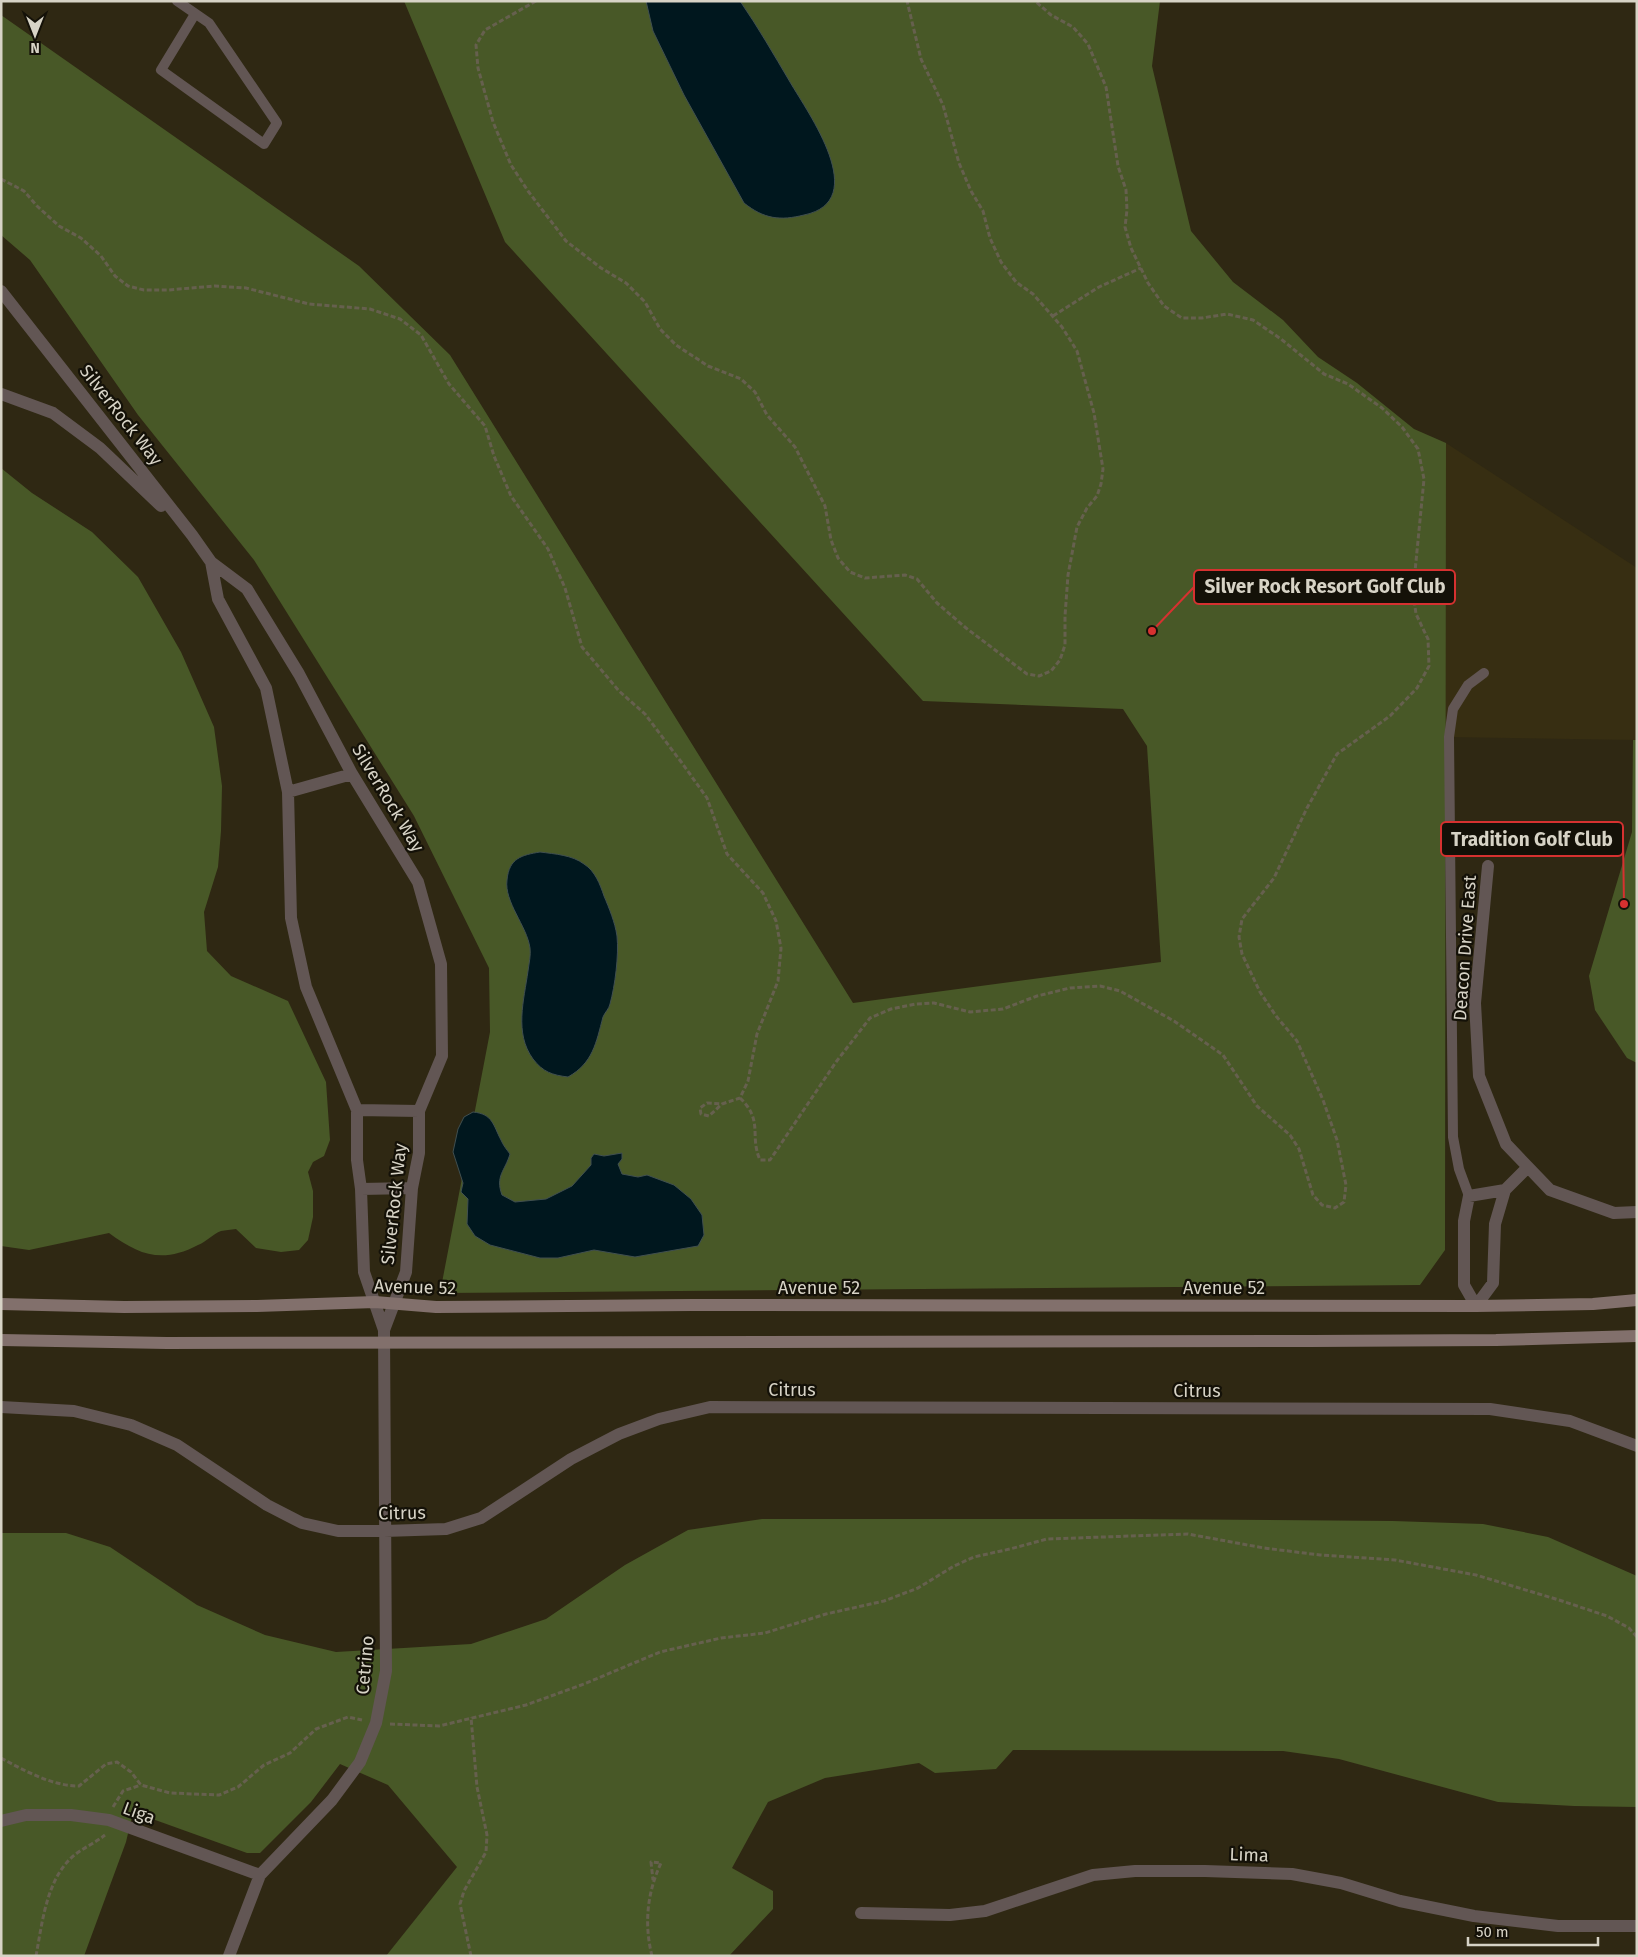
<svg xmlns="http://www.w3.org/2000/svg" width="1638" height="1957" font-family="'Fira Sans',sans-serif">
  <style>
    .built { fill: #372e12 }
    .green { fill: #485827 }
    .water { fill: #00171e; stroke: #404f50 }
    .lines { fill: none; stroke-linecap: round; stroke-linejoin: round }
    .path { stroke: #66604e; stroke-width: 3; stroke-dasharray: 5 2.5; stroke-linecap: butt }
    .service { stroke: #625654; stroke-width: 10 }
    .minor { stroke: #625654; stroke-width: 12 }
    .secondary { stroke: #82706c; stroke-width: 12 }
    .labels { text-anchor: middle; stroke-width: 4.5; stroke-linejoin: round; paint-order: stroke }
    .street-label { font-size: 18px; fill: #d7d3c6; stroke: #141108 }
    .leader { fill: none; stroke: #d63130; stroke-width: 2 }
    .callout-dot { fill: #d63130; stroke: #141108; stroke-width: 2 }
    .callout { fill: #141108; stroke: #d63130; stroke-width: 2 }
    .callout-label { font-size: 19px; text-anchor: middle; font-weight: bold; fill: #d7d3c6 }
  </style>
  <rect width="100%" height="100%" fill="#2f2813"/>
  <path class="built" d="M1446 443 1637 568V740L1445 737Z"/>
  <path class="green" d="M404 1H1160L1152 66 1191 231 1233 282 1283 320 1318 357 1357 383 1414 429 1446 443 1445 1250 1420 1285 440 1293 490 1032 489 968 414 816 254 560 138 415 30 260 1 235V15L359 266 450 355 853 1003 1161 962 1147 746 1123 709 923 701 505 242Z
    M1 468 32 493 92 532 138 577 181 652 214 727 222 786 221 831 218 867 204 912 207 951 231 976 288 1001 326 1082 330 1140 324 1156 313 1162 308 1172 313 1191V1217L308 1240 299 1250 281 1252 256 1248 236 1229C231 1230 225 1230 221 1231 213 1234 206 1242 198 1245 162 1264 139 1255 109 1233L29 1250 1 1246Z
    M1633 740H1637V1063L1627 1058 1595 1010 1589 976 1632 832Z
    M762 1519H1133L1393 1521 1483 1524 1548 1537 1637 1576V1807L1574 1806 1498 1802 1339 1759 1283 1751 1013 1750 996 1769 935 1773 919 1763 825 1778 768 1802 732 1868 773 1891V1909L729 1956H386L457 1867 388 1785 340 1764 311 1802 260 1853H247L133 1812 126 1842 84 1956H1V1533H66L110 1547 197 1605 265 1635 336 1652 471 1644 546 1619 625 1565 688 1530Z"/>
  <path class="water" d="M646 1H740C758 27 774 55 790 82 808 113 872 201 804 215 780 221 764 219 744 203L684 95 653 31Z
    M540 852C555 854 572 855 584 864 595 871 600 884 604 896 609 908 615 922 617 936 619 955 615 986 610 1004 609 1009 605 1012 603 1017 596 1043 593 1063 568 1077 552 1075 543 1072 533 1059 514 1033 524 1000 528 971 529 963 531 955 530 948 527 926 504 902 507 880 509 858 522 855 540 852Z
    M473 1112C493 1114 493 1125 501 1140 503 1145 507 1150 510 1154 505 1171 495 1176 502 1195L515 1202 546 1199 572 1186 591 1165V1158L594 1154 604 1156 622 1153V1159L618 1164 622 1174 638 1177 647 1175 674 1185 691 1199 702 1215 704 1235 698 1246 635 1257 594 1250 558 1258H540L490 1245 475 1236 467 1224 468 1199 461 1192 463 1183 453 1152 458 1129 464 1117Z"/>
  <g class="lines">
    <path class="path" d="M536 1 485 30 476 45 478 68 493 122 511 165 528 191 566 241 601 268 626 283 645 302 660 329 676 345 708 366 741 379 755 392 767 415 795 447 825 506 831 540 838 558 850 572 865 578 905 575 917 579 937 603 966 628 1027 674 1039 676 1051 671 1060 660 1065 645V616L1068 575 1077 527 1087 508 1097 496 1101 484 1103 469 1094 413 1077 351 1062 327 1048 311 1033 294 1016 282 1001 262 990 238 983 211 971 191 959 163 943 105 921 59 907 1
      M1 179 24 191 37 206 59 226 81 238 101 256 115 276 128 286 144 290H168L215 286 246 288 309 304 370 309 400 319 421 335 449 384 485 426 494 456 511 496 548 549 565 588 582 647 619 691 645 714 682 763 707 798 727 854 763 893 776 921 781 948 778 981 757 1034 748 1081 740 1098 722 1104 709 1116 701 1114 700 1108 707 1103 722 1104
      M1053 316 1099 287 1141 268
      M740 1098C764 1121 749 1135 760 1160H770L836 1062 870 1018 891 1009 916 1004 934 1003 970 1012 1003 1009 1037 996 1070 988 1100 986 1120 991 1174 1021 1223 1055 1257 1106 1290 1135 1299 1149 1313 1195 1322 1205 1335 1208 1344 1202 1346 1185 1337 1140 1323 1100 1297 1041 1276 1016 1260 992 1242 954 1239 937 1242 919 1274 878 1307 808 1337 754 1390 716 1417 688 1429 666 1428 639 1416 614 1413 592 1424 479 1418 449 1402 427 1382 408 1348 384 1324 374 1281 339 1253 320 1227 314 1202 318H1182L1164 306 1148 283 1131 248 1125 227 1127 210 1126 190 1118 166 1106 87 1088 44 1073 27 1051 15 1035 1
      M390 1724 439 1726 526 1705 584 1684 660 1652 721 1638 765 1633 826 1614 884 1601 918 1588 954 1566 974 1557 1010 1549 1047 1539 1188 1534 1264 1548 1320 1555 1395 1560 1476 1575 1559 1600 1607 1616 1629 1628 1637 1637
      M1 1758C25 1771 52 1786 79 1786L106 1764 117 1762 131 1772 141 1785 170 1793 219 1795 238 1787 264 1765 290 1753 316 1729 348 1717 362 1720
      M113 1807 123 1791 141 1785
      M36 1956C42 1924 46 1883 70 1859 80 1849 94 1844 105 1835
      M471 1956 460 1904 464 1891 486 1852 487 1835 477 1787 471 1717
      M652 1956C644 1924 647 1893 661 1863L651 1862 653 1880"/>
    <path class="service" d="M177 1 209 23 277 123 264 144 161 70 195 14
      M1469 1196 1459 1169 1453 1137 1449 737 1453 709 1468 685 1484 673"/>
    <path class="minor" d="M1 291 192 535 211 562 247 589 299 674 352 774 418 882 441 964 442 1056 419 1111V1153L412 1188 406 1272 384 1330
      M1 394 53 413 100 448 161 506
      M211 562 218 599 266 688 288 792 291 918 306 987 357 1110V1160L361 1189 364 1272 384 1330 386 1671 376 1723 360 1762 332 1800 260 1875 229 1956
      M288 792 352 774
      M1488 866 1475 1003 1479 1076 1506 1144 1550 1190 1614 1213 1637 1212
      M357 1110 419 1111
      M361 1189 412 1188
      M1505 1190 1469 1196 1464 1221V1285L1476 1306 1493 1283 1495 1224 1505 1190 1528 1167
      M1 1407 74 1411 131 1425 177 1445 267 1505 302 1523 338 1531H384L446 1529 481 1518 571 1459 619 1434 659 1419 710 1407 1490 1409 1570 1421 1637 1446
      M1 1821 26 1815H71L109 1820 260 1875
      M861 1913 950 1915 985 1911 1093 1875 1135 1871H1205L1292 1874 1341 1883 1400 1901 1474 1916 1558 1926H1637"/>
    <path class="secondary" d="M1 1304 124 1307 257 1306 375 1302 436 1307 691 1305 1476 1306 1593 1304 1637 1300
      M1 1340 167 1343 1312 1341 1496 1340 1637 1336"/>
  </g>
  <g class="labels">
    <g class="street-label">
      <text transform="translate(121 415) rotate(52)" y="6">SilverRock Way</text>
      <text transform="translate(388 798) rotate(59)" y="6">SilverRock Way</text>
      <text transform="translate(1465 948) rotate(-86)" y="6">Deacon Drive East</text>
      <text transform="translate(394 1204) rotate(-84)" y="6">SilverRock Way</text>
      <text transform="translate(415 1287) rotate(2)" y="6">Avenue 52</text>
      <text x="819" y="1294">Avenue 52</text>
      <text x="1224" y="1294">Avenue 52</text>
      <text x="792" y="1396">Citrus</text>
      <text x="1197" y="1397">Citrus</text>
      <text transform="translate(402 1513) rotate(-1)" y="6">Citrus</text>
      <text transform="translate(365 1665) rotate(-85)" y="6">Cetrino</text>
      <text transform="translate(139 1813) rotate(20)" y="6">Liga</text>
      <text transform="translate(1249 1855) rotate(2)" y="6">Lima</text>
    </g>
  </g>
  <path class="leader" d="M1152 631L1194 587M1624 904L1623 839"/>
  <g class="callout-dot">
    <circle cx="1152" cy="631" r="5"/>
    <circle cx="1624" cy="904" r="5"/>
  </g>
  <g class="callout">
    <rect x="1194" y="570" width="261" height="34" rx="5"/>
    <rect x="1441" y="822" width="182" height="34" rx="5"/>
  </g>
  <g class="callout-label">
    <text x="1325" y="593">Silver Rock Resort Golf Club</text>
    <text x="1532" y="846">Tradition Golf Club</text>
  </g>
  <rect width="1638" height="1957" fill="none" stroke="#d7d3c6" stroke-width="5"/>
  <g transform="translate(35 35) rotate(180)" stroke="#141108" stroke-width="4" paint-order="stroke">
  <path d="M0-4L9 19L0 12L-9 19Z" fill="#d7d3c6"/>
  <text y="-8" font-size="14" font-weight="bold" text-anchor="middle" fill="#d7d3c6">N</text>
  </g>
  <path d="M1468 1937v8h130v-8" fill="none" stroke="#d7d3c6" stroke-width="2.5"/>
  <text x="1476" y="1937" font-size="15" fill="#d7d3c6" stroke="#141108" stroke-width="4" paint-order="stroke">50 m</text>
</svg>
